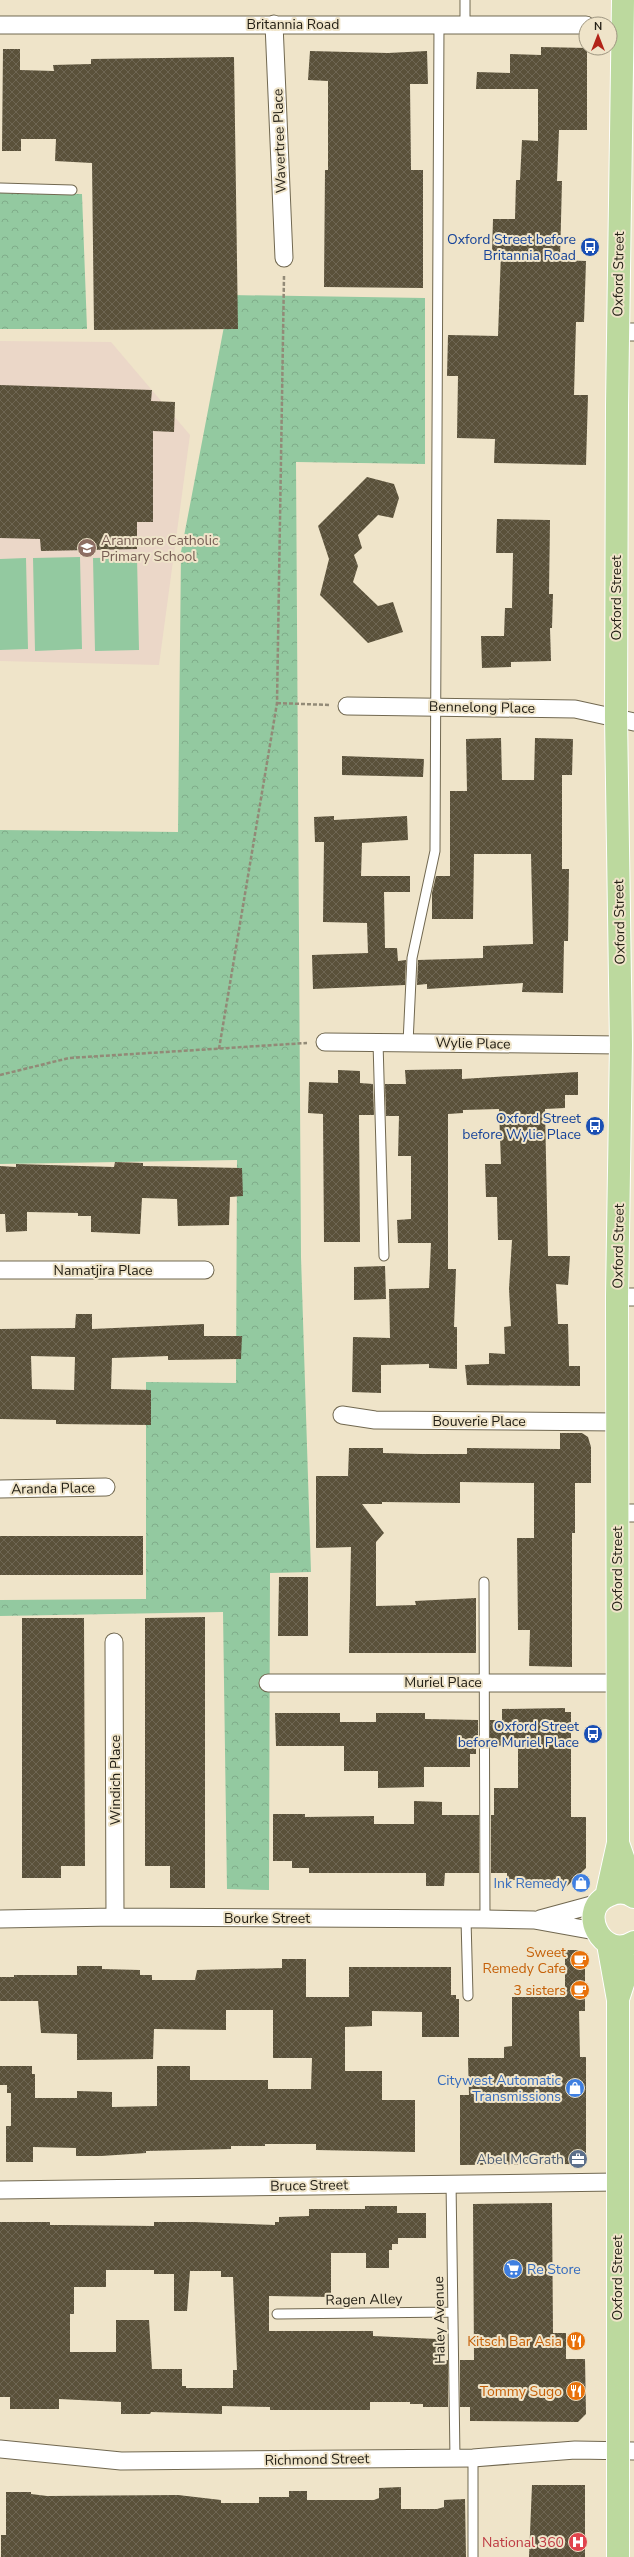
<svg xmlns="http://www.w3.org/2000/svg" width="634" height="2557" font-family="'Nunito Sans',sans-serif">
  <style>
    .education { fill: #ebd7c8 }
    .park { fill: url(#park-crowns) }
    .pitch { fill: #93c9a0 }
    .building { fill: url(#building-cross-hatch); fill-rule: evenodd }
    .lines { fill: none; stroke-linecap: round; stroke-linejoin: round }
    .lane-casing { stroke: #716850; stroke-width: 11 }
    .street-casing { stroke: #716850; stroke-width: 19 }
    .primary-casing { stroke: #fff; stroke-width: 24 }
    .path { stroke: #928a77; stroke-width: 2.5; stroke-dasharray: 4 2; stroke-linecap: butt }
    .lane { stroke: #fff; stroke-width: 9 }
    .street { stroke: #fff; stroke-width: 17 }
    .primary { stroke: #bcd99e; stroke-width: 22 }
    .labels { text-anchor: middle; stroke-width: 4; stroke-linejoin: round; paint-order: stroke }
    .street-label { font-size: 14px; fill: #242016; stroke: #efe4c9 }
    .transit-label { font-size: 14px; fill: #164399; stroke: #efe4c9; text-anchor: end }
    .education-label { font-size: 14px; fill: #785e54; stroke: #efe4c9; text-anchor: start }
    .shop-label { font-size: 14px; fill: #366cbe; stroke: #efe4c9; text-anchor: end }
    .food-label { font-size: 14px; fill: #c56008; stroke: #efe4c9; text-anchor: end }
    .service-label { font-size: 14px; fill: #4e5e75; stroke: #efe4c9; text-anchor: end }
    .health-label { font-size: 14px; fill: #be3a42; stroke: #efe4c9; text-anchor: end }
  </style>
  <defs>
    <pattern id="park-crowns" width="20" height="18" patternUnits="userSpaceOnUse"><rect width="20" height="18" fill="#93c9a0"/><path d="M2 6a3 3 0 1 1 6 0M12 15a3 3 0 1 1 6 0" fill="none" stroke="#7fac89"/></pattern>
    <pattern id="building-cross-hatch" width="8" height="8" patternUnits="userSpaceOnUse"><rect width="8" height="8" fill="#5a513a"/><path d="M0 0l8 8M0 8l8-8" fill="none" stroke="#6e6653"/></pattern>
  </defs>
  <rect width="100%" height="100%" fill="#efe4c9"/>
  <path class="education" d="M0 341 111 342 190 435 159 665 0 661Z"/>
  <path class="park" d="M0 193 82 194 87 329H0Z
    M230 295 425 298V464L296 462 301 1257 311 1572 270 1573 269 1890 227 1889 223 1612 0 1616V1600L146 1599V1382L236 1383 237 1160 0 1164V830L178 832 181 552Z"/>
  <path class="pitch" d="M80 557 82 649 35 651 33 558Z
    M137 557 139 650 95 651 93 558Z
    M26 558 28 649 0 650V559Z"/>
  <path class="building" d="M541 47 587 48V130H559L557 181H562L560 260 586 261 584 322H576L574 395H588L586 465 494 463 495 439 457 438 458 376H447L448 335 498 336 501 253H492L493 219H515L516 180H520L522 140 538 141V89H476L477 72 510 73V54L541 55Z
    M3 49H20V70L54 71 53 65 91 64V59L234 57 238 329 94 330 92 163 55 161 56 139H21V151H2Z
    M310 51 388 53 427 51 428 84H410L411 170H423V288L324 287 325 170H328V81L308 80Z
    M0 385 152 390 151 401 175 402 174 432 153 431V522H137V549L41 551 40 539 0 538Z
    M367 477 394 484 399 498 393 518 378 515 358 535 362 548 354 555 358 566 353 582 378 606 393 602 403 632 368 643 320 595 329 559 318 526Z
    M497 519 550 520 549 594H553L552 628H550L551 661 511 662V667L482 668 481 636H504L505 608H512L513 553H496Z
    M501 738 502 780H534L535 738 573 739 572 775H562V869H569L568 941H564L563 993 522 992 523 983 427 989V984L417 985 418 960 483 958V946L533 944 531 854H474L473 919H432V893L436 876H450V791H467L466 739Z
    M342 756 424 759 423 777 342 775Z
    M334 816V820L407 816 408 840 362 843 361 876H410V892H384L385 948H397L398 961 406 960 405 985 313 989 312 955 368 953 367 923 323 922 324 842H315L314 817Z
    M462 1069V1079L578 1072V1095H565V1108L545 1109 548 1256H570L568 1285 556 1284 558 1324H568L569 1366H580V1386L467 1385 465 1365 489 1364V1353L505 1354 504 1327 511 1326 509 1289 512 1240H498L497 1197H486L485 1164H501L499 1109 463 1110V1113L448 1114V1269H456L454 1327H457V1369L429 1368V1364L381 1365V1393L352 1392 353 1337 390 1338 389 1289 429 1288 431 1243H398L397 1220 411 1219V1156H398L399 1116H386L385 1084H406L405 1070Z
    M338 1070 360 1071V1083L373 1084 374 1115H359L360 1242H324L323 1114 308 1113 309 1082 338 1083Z
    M115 1162 143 1163V1166L242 1168 243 1196 230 1197 229 1225 178 1226 177 1199 142 1198 140 1234 91 1232V1216H78V1213L27 1212V1231L6 1232 5 1214H0V1166L16 1167V1164L114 1167Z
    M385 1266 386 1299 354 1300V1267Z
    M76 1314H92V1329L204 1324V1336H242L241 1359 168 1360V1356L112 1358 111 1389 151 1390V1425L56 1424V1420L0 1419V1329L75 1328ZM31 1356 75 1357 74 1390 32 1389Z
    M560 1433H582L588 1437 591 1447V1483H575V1533H572V1667L529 1666 530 1630H518L517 1538H534V1483L460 1482V1503L382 1502V1504H362L384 1533 376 1542V1606L416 1605 415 1601 476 1598V1653H349L351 1547 316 1548V1476H348L349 1448H383V1453L421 1454H467V1448L560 1449Z
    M0 1536H143V1575H0Z
    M279 1577H308V1636H278Z
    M205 1617V1888H170V1866H145V1618Z
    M22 1618H84L85 1866H61V1878H22Z
    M565 1708V1712H571V1817H586V1868L566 1887H546V1880H507V1873H491V1815H494V1788H518V1745L490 1746V1720H502V1709Z
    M275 1713H340V1722H376V1713H425V1719L478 1720V1746H476V1754H470V1767H424V1787L378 1788V1771H344V1746H276Z
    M414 1801 442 1802V1815H479V1873H445L444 1886H426V1873H309V1868H292V1861H273V1814H305V1817L374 1816V1824H414Z
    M565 1950H578L585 1959V2011H579L580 2057H586V2153L577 2164 460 2165V2095H469L468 2058H504V2047L512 2046V1997H565Z
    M282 1959H306V1997H349V1967H451V1995H456V1999H459V2037H422V2012L372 2011V2026L345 2027V2071H382V2100H415V2152L316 2150V2144H265V2146H231V2149L146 2151V2153L101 2156H76V2148L33 2147V2162H6V2126H11V2093H7V2085H0V2066H32V2074H35V2098H77V2091L112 2092V2107L157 2106V2066H190V2080H268V2089H311L312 2058H273V2010H226V2030L154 2029 153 2059 77 2060V2034L41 2033 38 2001H0V1977H14V1975H77V1966H102V1969L140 1970V1975H152V1980H195L197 1970 282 1968Z
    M552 2203 553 2333H566V2359H585L586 2414 578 2422 470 2421V2407H460V2360H474L473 2204Z
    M365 2206H397V2213H426V2238H398V2244H392V2250H389V2268H366V2253H331V2297L269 2296V2331H373V2336L437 2339V2342H441V2360H448V2407H423V2404H410V2402H370V2410H270V2407L222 2406V2414L151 2412 150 2414H121V2402L59 2399V2409H10V2397H0V2222H50V2225H65L154 2226V2222H194L275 2225V2222H279V2217L309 2216V2209H365ZM106 2270H154V2274H174V2311H187L190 2271H221V2277H233L237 2370H233V2388H186V2386H182V2369H152L149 2320H116V2352H70V2314H74V2287H106Z
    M532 2485H585V2557H529Z
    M401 2487V2509H437L444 2507V2500L465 2499 466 2557H1V2535H6V2492H31V2494L47 2496 178 2495 221 2500V2503H259V2497H289V2491H307V2500H374L379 2498V2488Z"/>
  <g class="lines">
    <g class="lane-casing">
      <path id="lane" d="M465 0V24
        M0 188 72 190
        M378 1042 384 1256
        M408 1043 412 958 435 851 439 24
        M484 1582 485 1919
        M466 1919 468 1996
        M451 2182 455 2458
        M277 2314 452 2312
        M473 2557V2458"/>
    </g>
    <g class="street-casing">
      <path id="street" d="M274 24 284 258
        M0 25H586
        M617 332H634
        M347 706 575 709 634 722
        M325 1042 621 1045
        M0 1270H205
        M617 1297H634
        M342 1415 375 1420 617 1422
        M0 1489 106 1487
        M617 1513H634
        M114 1642 115 1917
        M268 1683H617
        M0 1919 115 1917 485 1919 534 1920 595 1931
        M540 1919 599 1903
        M0 2190 617 2182
        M0 2449 121 2461 473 2458 575 2450 634 2451"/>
    </g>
    <g class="primary-casing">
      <path id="primary" d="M618 1843 634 1889
        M606 1897 618 1843 617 1297 621 1045 616 717 617 406 623 0
        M634 1897C627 1892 619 1891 610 1895 575 1908 602 1962 634 1942
        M608 1944 618 2000V2557
        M619 1996 634 1950"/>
    </g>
    <path class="path" d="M277 703 329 705
      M219 1049 277 703 284 276
      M0 1075 69 1058 307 1043"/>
    <use href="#lane" class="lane"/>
    <use href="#street" class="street"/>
    <use href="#primary" class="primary"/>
  </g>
  <defs>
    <g id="bus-disc" transform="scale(1)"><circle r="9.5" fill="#1a4fb4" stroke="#efe4c9"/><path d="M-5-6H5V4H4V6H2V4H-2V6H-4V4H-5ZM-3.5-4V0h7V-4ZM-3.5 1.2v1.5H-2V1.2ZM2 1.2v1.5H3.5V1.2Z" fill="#fff"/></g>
    <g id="school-disc" transform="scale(1)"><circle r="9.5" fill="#8d6e63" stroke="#efe4c9"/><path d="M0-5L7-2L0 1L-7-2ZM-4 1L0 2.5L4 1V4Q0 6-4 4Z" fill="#fff"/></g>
    <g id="shop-disc" transform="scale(1)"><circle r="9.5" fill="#3f7fe0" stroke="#efe4c9"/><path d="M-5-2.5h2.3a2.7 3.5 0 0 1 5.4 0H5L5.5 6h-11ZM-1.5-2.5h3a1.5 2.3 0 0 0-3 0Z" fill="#fff"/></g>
    <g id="cafe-disc" transform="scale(1)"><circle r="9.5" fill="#e8710a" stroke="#efe4c9"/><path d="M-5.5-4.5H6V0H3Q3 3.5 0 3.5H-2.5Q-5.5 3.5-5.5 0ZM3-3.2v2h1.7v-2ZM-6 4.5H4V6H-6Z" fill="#fff"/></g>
    <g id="office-disc" transform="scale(1)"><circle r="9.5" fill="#5c6f8a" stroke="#efe4c9"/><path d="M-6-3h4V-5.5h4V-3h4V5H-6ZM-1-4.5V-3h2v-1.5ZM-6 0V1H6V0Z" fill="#fff"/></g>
    <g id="supermarket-disc" transform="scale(1)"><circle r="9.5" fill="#3f7fe0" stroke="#efe4c9"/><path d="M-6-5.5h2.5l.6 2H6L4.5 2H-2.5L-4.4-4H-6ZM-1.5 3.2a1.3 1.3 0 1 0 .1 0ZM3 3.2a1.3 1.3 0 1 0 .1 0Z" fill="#fff"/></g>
    <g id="restaurant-disc" transform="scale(1)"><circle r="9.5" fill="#e8710a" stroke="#efe4c9"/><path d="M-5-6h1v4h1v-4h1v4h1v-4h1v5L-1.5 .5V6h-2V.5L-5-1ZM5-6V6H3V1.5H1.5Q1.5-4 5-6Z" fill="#fff"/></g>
    <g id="hospital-disc" transform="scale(1)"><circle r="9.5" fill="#e0444e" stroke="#efe4c9"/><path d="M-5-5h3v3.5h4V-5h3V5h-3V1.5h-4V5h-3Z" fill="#fff"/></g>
  </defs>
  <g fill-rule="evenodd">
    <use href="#bus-disc" x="590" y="247"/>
    <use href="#school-disc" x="87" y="548"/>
    <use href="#bus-disc" x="595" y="1126"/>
    <use href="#bus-disc" x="593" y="1734"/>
    <use href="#shop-disc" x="581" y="1883"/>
    <use href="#cafe-disc" x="580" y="1960"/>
    <use href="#cafe-disc" x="580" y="1990"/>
    <use href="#shop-disc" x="575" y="2088"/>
    <use href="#office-disc" x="578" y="2159"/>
    <use href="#supermarket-disc" x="513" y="2269"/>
    <use href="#restaurant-disc" x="576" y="2341"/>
    <use href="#restaurant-disc" x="576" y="2391"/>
    <use href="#hospital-disc" x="578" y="2542"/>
  </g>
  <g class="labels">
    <g class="street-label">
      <text x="293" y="29">Britannia Road</text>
      <text transform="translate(279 141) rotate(-92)" y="5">Wavertree Place</text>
      <text transform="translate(618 274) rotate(-89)" y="5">Oxford Street</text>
      <text transform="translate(616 598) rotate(-90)" y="5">Oxford Street</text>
      <text transform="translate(482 707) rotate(1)" y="5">Bennelong Place</text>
      <text transform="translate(619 922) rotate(-91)" y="5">Oxford Street</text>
      <text transform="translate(473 1043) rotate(1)" y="5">Wylie Place</text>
      <text transform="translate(618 1246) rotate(-89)" y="5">Oxford Street</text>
      <text x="103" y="1275">Namatjira Place</text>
      <text x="479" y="1426">Bouverie Place</text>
      <text transform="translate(53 1488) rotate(-1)" y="5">Aranda Place</text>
      <text transform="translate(617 1569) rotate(-90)" y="5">Oxford Street</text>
      <text x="443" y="1687">Muriel Place</text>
      <text transform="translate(115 1780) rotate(-90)" y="5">Windich Place</text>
      <text x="267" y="1923">Bourke Street</text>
      <text transform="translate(309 2185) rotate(-1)" y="5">Bruce Street</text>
      <text transform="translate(617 2278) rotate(-90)" y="5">Oxford Street</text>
      <text transform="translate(364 2299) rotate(-1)" y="5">Ragen Alley</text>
      <text transform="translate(439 2320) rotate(-91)" y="5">Haley Avenue</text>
      <text transform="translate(317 2459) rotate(-1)" y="5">Richmond Street</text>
    </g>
    <g class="transit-label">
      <text x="576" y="244">Oxford Street before<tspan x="576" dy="16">Britannia Road</tspan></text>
      <text x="581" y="1123">Oxford Street<tspan x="581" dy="16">before Wylie Place</tspan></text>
      <text x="579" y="1731">Oxford Street<tspan x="579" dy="16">before Muriel Place</tspan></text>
    </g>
    <g class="education-label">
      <text x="101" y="545">Aranmore Catholic<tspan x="101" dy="16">Primary School</tspan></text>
    </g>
    <g class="shop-label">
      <text x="567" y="1888">Ink Remedy</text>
      <text x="561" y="2085">Citywest Automatic<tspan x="561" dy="16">Transmissions</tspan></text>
      <text x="527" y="2274" text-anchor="start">Re Store</text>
    </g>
    <g class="food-label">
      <text x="566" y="1957">Sweet<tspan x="566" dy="16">Remedy Cafe</tspan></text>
      <text x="566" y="1995">3 sisters</text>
      <text x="562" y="2346">Kitsch Bar Asia</text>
      <text x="562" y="2396">Tommy Sugo</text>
    </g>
    <g class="service-label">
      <text x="564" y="2164">Abel McGrath</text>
    </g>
    <g class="health-label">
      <text x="564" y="2547">National 360</text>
    </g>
  </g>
  <g transform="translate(598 36)"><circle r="19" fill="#efe4c9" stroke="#9e9681"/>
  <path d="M0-3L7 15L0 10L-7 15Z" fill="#b22418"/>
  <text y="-6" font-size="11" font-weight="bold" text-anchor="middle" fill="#242016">N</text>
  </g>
</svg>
